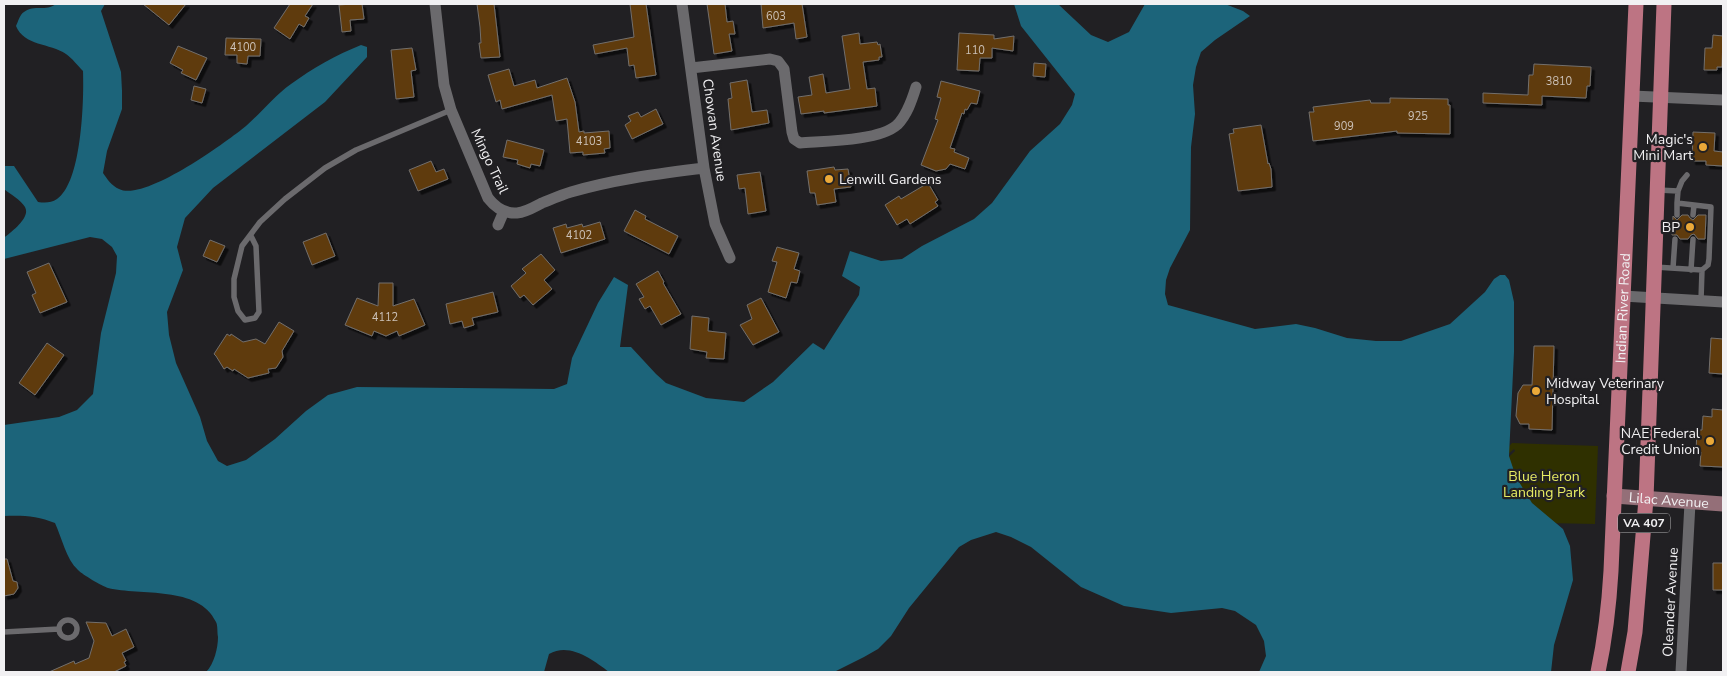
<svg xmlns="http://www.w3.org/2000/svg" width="1727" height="676" font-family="'Nunito Sans',sans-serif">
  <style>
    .green { fill: #2f3000 }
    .water { fill: #1c647a }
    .building { fill: #5f3a0e; stroke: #726f6c; filter: url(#shadow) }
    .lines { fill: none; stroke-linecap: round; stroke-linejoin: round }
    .lane { stroke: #6b6a6d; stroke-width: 5.5 }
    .street { stroke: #6b6a6d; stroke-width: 11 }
    .secondary { stroke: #946f78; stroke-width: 15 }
    .primary { stroke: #bd7483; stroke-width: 15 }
    .poi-dot { fill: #eba939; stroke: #212023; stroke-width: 2 }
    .labels { text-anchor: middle; stroke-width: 4.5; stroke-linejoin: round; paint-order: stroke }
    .number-label { font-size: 11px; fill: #ccc2b9 }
    .shield { fill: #212023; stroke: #b3b2b4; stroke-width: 1 }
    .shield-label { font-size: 12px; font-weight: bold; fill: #f1f0f2 }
    .street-label { font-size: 14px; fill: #f1f0f2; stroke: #212023 }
    .poi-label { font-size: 14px; fill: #f1f0f2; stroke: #212023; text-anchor: end }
    .park-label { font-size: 14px; fill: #e7eb63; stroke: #212023 }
  </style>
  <defs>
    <filter id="shadow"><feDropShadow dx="3.5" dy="3.5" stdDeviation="0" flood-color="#0009"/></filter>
  </defs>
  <rect width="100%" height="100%" fill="#212023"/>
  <path class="green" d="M1512 443 1598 446 1595 524 1503 522 1492 473 1515 451 1514 449 1475 483Z"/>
  <path class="water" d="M56 4H105L101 11 121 72 122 91V109L107 151 103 173C107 179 112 186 119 189 144 202 225 143 246 126 261 113 274 96 291 84 313 68 336 55 361 45L367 47V57L325 102 213 188 185 218 177 247 183 270 167 312 169 335 176 363 200 417 207 441 218 461 227 466 246 460 275 439 306 411 328 395 357 387 554 389 567 384 572 358 598 303 614 277 628 285 620 347H631L656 374 666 383 706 398 744 402 773 382 813 343 824 350 859 295 860 287 842 276 850 251 881 261 902 259 922 246 974 219 992 203 1030 151 1060 124 1072 105 1075 94 1021 26 1014 4H1058L1091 35 1108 42 1129 32 1145 4H1225L1243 11 1250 16 1215 40 1201 52 1196 67 1193 85 1195 114 1191 147 1190 230 1170 268 1166 280 1165 294 1168 305 1255 329 1296 324 1315 328 1347 338 1376 341H1401L1450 324 1485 292 1494 279 1500 275H1505L1509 280 1514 302V352L1509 456 1516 477 1532 503 1563 529 1570 546 1573 580 1554 645 1551 672H1259L1266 656 1264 641 1256 625 1235 611 1222 608 1171 613 1124 606 1081 587 1031 547 1011 537 996 532 971 540 959 547 909 608 891 636 878 649 864 657 834 672H609C593 660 570 642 549 654L544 672H206C214 664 218 648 218 637 217 632 218 626 216 622 199 585 140 596 108 588 102 586 83 575 78 570 66 559 62 538 55 523 38 516 22 515 4 516V425L59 417 77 410 93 394 101 333 116 273 117 256 112 247 102 239 90 237 4 259V238C11 232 31 218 25 207 21 200 10 194 4 189V166H14L38 202C45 203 51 203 57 199 82 182 84 100 83 71 78 66 72 58 66 54 50 43 24 46 16 26 18 22 20 14 24 12 34 4 46 12 56 4Z"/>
  <path class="building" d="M143 4H186L169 25Z
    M290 4H313L305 16 309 18 304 27 299 24 290 39 274 28Z
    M352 4H362L364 19 350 20 351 31 342 32 339 5Z
    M477 4H494L500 57 481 58 479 43H481L480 27Z
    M630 4H646L656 75 636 78 634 65 629 66 627 48 595 54 593 45 634 37Z
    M707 4H725L727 22 733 21 735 34H729L732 51 714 54Z
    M761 4H802L807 37 796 39 794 23 763 28Z
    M859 33 860 44 877 42 878 45 880 44 882 57H879V60L863 62 867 89 875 88 877 106 824 113V111L801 114 798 97 812 95 809 77 823 74 826 93 850 89 842 36Z
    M959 33 994 35V39L1014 36 1013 51 992 48V58H980L979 71 957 70Z
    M1713 35 1723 36 1722 67H1717V70H1704L1705 48H1712Z
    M226 38 261 39 260 56H248L247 64 237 63V55H225Z
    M178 46 207 58 196 80 181 73 183 70 170 63Z
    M412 48 416 70 411 71 414 97 396 99 391 50Z
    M1034 63 1046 64 1045 77 1033 76Z
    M1534 64 1591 67 1590 86H1587L1586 98 1542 96V105L1483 103V93L1528 95 1529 75H1533Z
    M509 69 514 86 535 80 537 88 567 78 575 102 579 132 584 131V133L609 131 610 148 604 149 605 153 583 155V152L570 153 567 119 556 121 552 95 502 109 500 100 496 102 488 75Z
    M747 80 752 112 767 110 769 123 731 130 728 99 732 98 730 83Z
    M941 81 980 91 977 104 971 103 967 110 965 109 964 114 962 113 950 148 955 149 954 152 969 158 965 169 950 164 946 169 936 171 921 165 938 120 935 119 941 98 937 97Z
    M194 86 206 89 202 103 191 100Z
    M1390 98 1448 99V105H1450V134L1397 133V131L1313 141 1309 112H1314L1313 107 1370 100 1371 103H1390Z
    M656 109 663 124 632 139 625 125 631 121 628 116 638 112 641 117Z
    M1261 125 1268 164 1269 163 1271 169 1272 187 1238 191 1229 134 1234 133 1233 129Z
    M1693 132 1715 133 1714 151 1723 152V166L1706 165V161H1692Z
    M507 140 544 150 540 166 531 164 530 168 517 164 518 160 503 157Z
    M431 161 436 172 444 169 448 179 418 191 409 170Z
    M834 167 835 170 848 169 851 187 834 189 836 202 817 205 815 193H810L807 171Z
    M760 172 766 211 748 214 745 188 739 189 737 175Z
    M928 183 938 200 935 202 938 206 910 224 907 219 897 225 885 205 899 196 901 199Z
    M635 210 646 216 645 219 678 236 669 254 624 231Z
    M1682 215H1688L1690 218 1693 220 1698 215H1706L1705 239H1698L1694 234 1691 235 1688 239H1680L1677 235H1672L1673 216 1677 220Z
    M600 222 605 239 561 253 553 228 566 224 567 228 582 224 583 227Z
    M326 233 335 256 312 265 303 242Z
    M210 240 225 246 217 262 203 256Z
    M777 247 799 253 794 269 800 271 797 283 791 282 786 298 768 292 777 262 772 261Z
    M541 254 555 270 544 280 552 289 533 305 524 295 520 298 511 286 526 273 522 269Z
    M49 263 67 302 40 313 32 295 36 293 27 272Z
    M658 271 664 282 663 283 681 314 661 325 650 306 645 309 639 299 644 297 636 284Z
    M379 283H393V306L414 299 425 325 399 336 397 331 386 336 374 331 372 336 345 325 357 298 378 306Z
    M493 292 498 312 472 318 474 325 464 328 462 321 450 324 446 304Z
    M761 298 779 332 753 345 740 325 752 319 747 305Z
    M692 316 709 318 708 331 726 333 724 359 706 358 707 352 690 349Z
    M279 322 294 331 282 351 283 357 276 368 268 369 269 373 248 378 234 369 233 371 227 367 224 369 216 356 214 354 227 334 230 336 231 334 243 342 256 339 265 344Z
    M1711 338 1723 339V374L1709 373Z
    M47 343 64 355 35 395 19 383Z
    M1534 346H1554L1552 430 1529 429V424H1520L1516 416 1518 393 1523 385H1532Z
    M1712 409 1723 410V467L1700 466 1701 452H1696L1697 430H1702L1703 416 1712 417Z
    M4 559H7L13 581 17 582 18 588 14 594 4 596Z
    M1713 563H1723V590H1713Z
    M86 622 106 623 112 636 126 629 134 647 122 653 126 661 124 662 126 666 114 672H49L74 661 75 664 89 658 94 641Z"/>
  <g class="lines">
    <path class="lane" d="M1658 190 1678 191 1677 203 1711 207 1709 259 1708 265 1702 270 1701 300
      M1678 191 1682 181 1687 175
      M1677 215V203
      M1693 215 1694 205
      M251 236 256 246 259 312 255 318 245 320 238 311 234 297V279L242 246 260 222 285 199 325 168 356 150 451 110
      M1655 267 1702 270
      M1673 268 1675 239
      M1691 270 1693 239
      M59 629a9 9 0 1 1 18 0a9 9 0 1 1-18 0Z
      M4 632 59 629"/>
    <path class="street" d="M435 4 444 85 451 110 488 198C495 207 505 214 517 213 527 212 534 207 542 203 552 199 561 195 571 192 616 179 658 174 704 168
      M682 4 704 168 715 224 730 258
      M691 68 770 59 778 61 784 69 792 132 794 139 800 143C824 141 879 141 897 125 907 115 912 100 916 87
      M1632 96 1723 100
      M498 225 504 211
      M1623 296 1723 302
      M1681 672 1690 503"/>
    <path class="secondary" id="s1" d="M1614 496 1723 504"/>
    <g class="primary">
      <path id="s2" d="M1598 672C1605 639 1609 606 1611 571L1636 4"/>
      <path d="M1628 672 1635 632 1646 499 1664 4"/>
    </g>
  </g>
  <g class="poi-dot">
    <circle cx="1703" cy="147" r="5"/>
    <circle cx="829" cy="179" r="5"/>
    <circle cx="1690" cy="227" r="5"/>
    <circle cx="1536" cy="391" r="5"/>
    <circle cx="1710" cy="441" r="5"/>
  </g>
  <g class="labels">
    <g class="number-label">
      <text x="776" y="20">603</text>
      <text x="243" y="51">4100</text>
      <text x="975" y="54">110</text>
      <text x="1559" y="85">3810</text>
      <text x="1418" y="120">925</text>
      <text x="1344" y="130">909</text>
      <text x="589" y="145">4103</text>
      <text x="579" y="239">4102</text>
      <text x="385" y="321">4112</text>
    </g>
    <rect class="shield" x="1618" y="513.5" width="52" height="19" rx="4"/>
    <g class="shield-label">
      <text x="1644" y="527">VA 407</text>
    </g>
    <g class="street-label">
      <text transform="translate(715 130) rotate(82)" y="5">Chowan Avenue</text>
      <text transform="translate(490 161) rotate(65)" y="5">Mingo Trail</text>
      <text dy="5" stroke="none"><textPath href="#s2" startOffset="365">Indian River Road</textPath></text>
      <text dy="5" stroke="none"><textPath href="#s1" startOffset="55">Lilac Avenue</textPath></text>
      <text transform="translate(1670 602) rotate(-87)" y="5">Oleander Avenue</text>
    </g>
    <g class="poi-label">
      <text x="1693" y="144">Magic's<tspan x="1693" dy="16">Mini Mart</tspan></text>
      <text x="839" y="184" text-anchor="start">Lenwill Gardens</text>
      <text x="1680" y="232">BP</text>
      <text x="1546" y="388" text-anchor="start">Midway Veterinary<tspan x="1546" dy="16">Hospital</tspan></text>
      <text x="1700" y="438">NAE Federal<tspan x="1700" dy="16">Credit Union</tspan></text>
    </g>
    <g class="park-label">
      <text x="1544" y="481">Blue Heron<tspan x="1544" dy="16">Landing Park</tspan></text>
    </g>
  </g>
  <rect width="1727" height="676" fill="none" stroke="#f1f0f2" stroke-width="10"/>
</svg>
